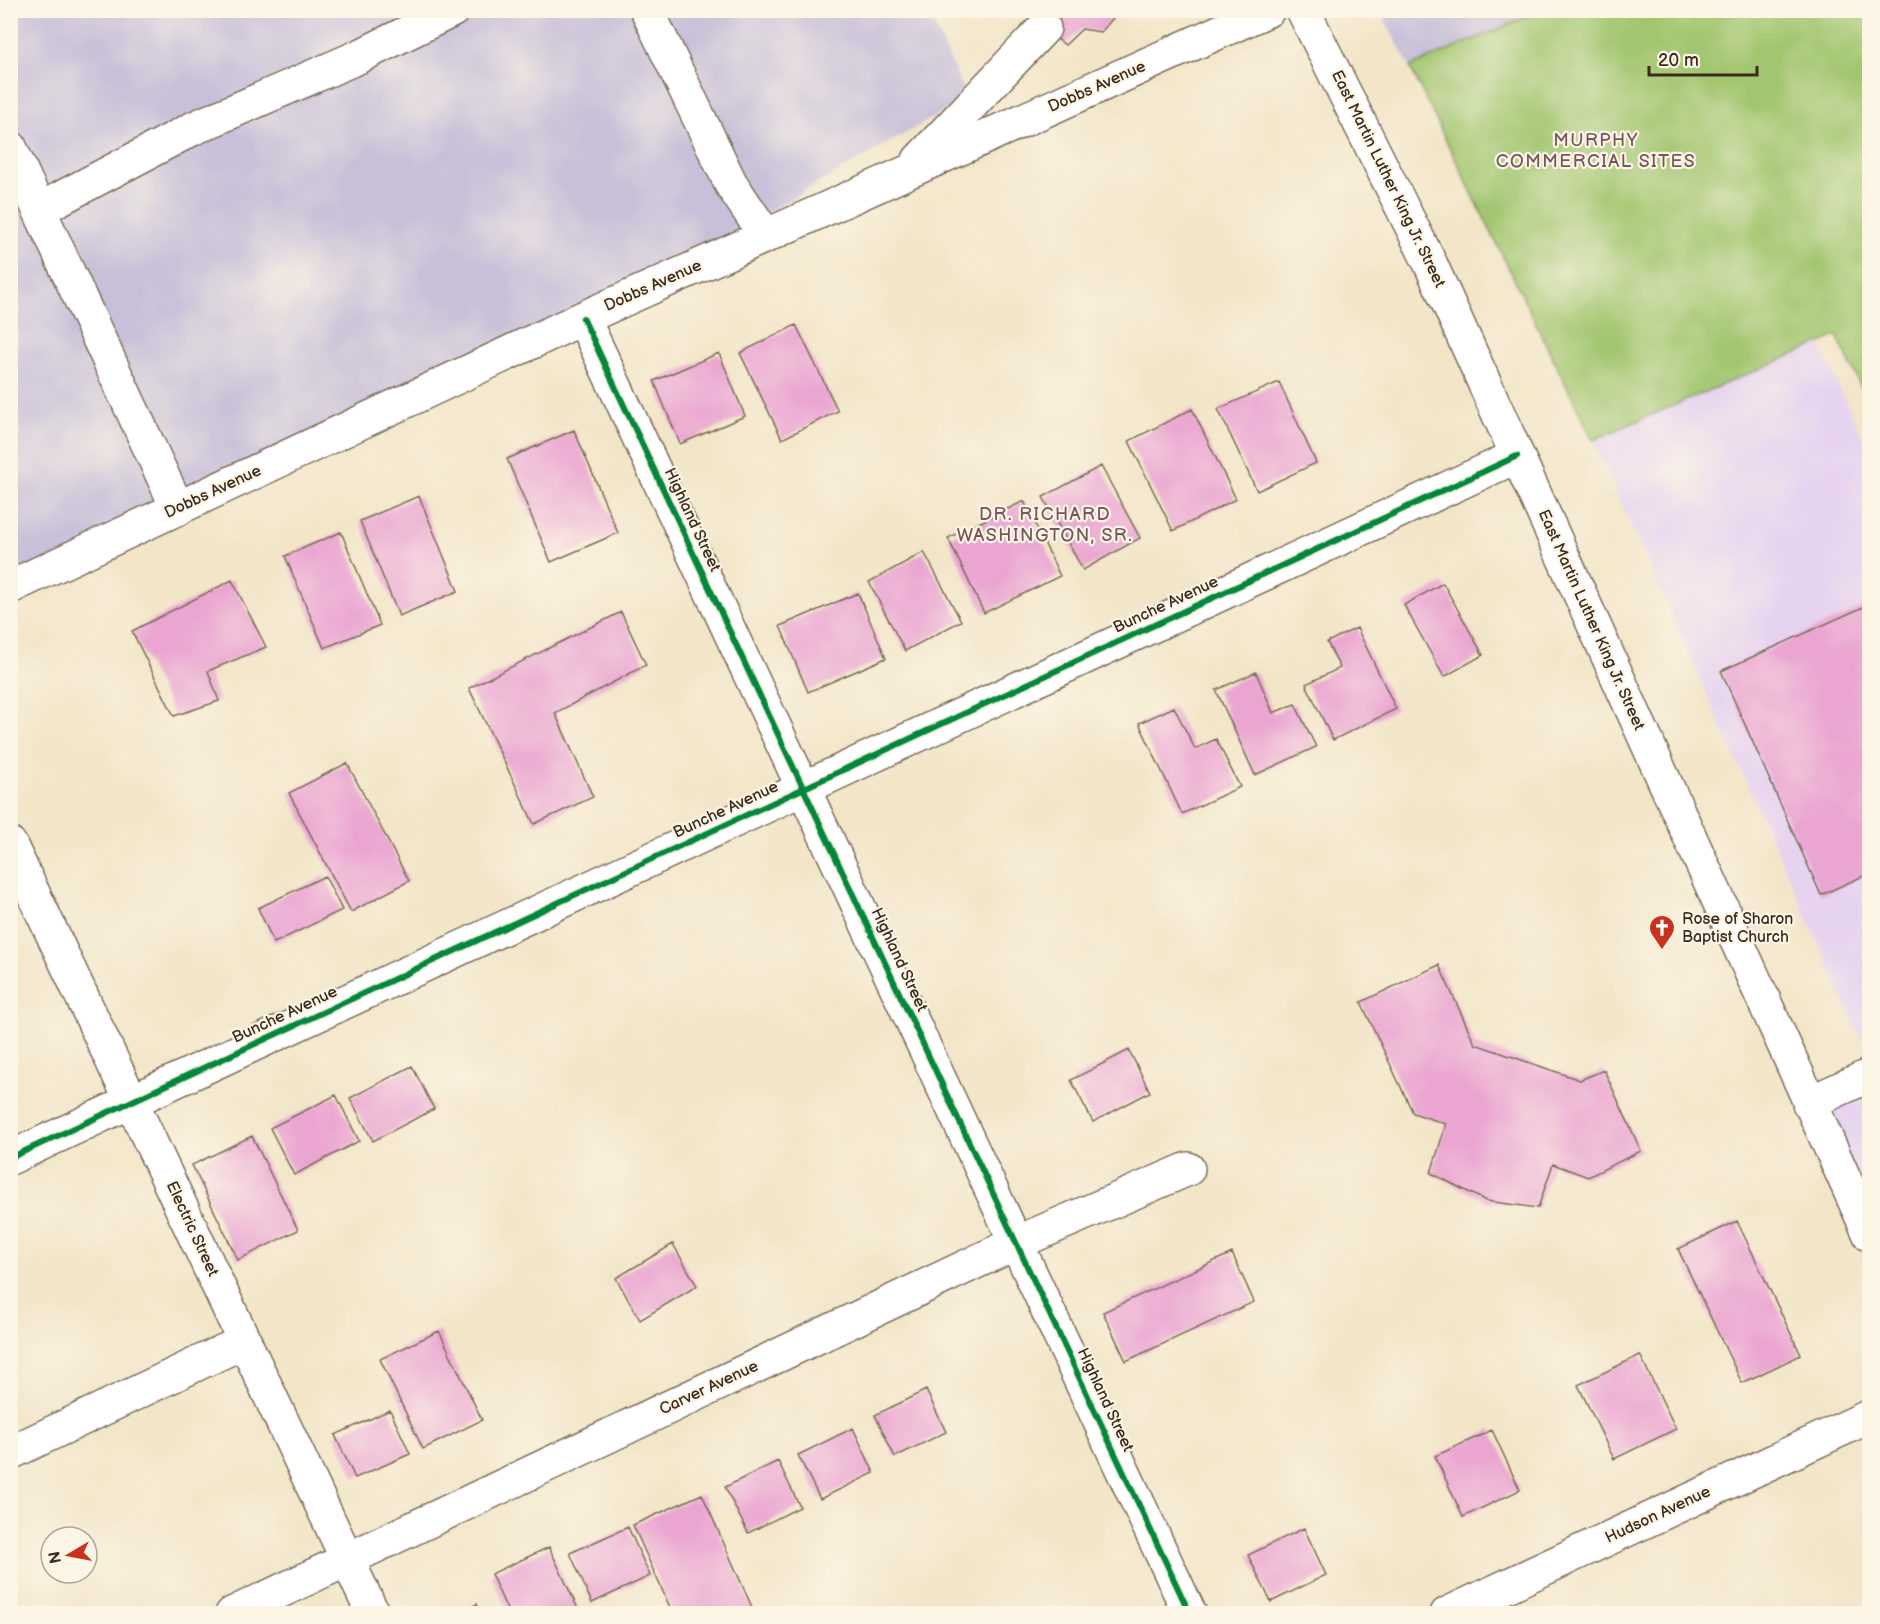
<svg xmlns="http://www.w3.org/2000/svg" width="1880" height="1624" font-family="'Balsamiq Sans',sans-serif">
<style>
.built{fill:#e6d3f0}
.industrial{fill:#c8c0d8}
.green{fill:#a2c670;stroke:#6e7847;stroke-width:1.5}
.building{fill:#eaa6d1}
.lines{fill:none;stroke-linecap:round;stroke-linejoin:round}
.minor-casing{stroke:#7b6b5a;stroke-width:36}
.major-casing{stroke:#7b6b5a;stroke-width:36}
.minor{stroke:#fff;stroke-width:33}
.major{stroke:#fff;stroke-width:33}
.cycleway-casing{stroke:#fcf5e5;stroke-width:10}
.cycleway{stroke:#00873e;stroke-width:6}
.labels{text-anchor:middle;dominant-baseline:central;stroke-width:4.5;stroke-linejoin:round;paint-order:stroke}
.street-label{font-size:16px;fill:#3b2a1e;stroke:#fcf5e5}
.poi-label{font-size:16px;fill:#3b2a1e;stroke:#fcf5e5;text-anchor:start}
.neighbourhood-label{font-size:18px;letter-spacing:1.5px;fill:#78555d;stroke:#fcf5e5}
</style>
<rect width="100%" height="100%" fill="#fcf5e5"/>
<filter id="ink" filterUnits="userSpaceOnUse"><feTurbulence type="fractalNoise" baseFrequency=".0167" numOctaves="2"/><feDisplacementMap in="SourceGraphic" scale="12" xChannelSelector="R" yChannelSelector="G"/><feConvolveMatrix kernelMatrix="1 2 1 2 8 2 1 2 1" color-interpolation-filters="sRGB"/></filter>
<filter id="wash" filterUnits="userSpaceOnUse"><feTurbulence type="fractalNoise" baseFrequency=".008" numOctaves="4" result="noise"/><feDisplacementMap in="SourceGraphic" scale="24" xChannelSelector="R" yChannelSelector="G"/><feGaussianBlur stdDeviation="1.35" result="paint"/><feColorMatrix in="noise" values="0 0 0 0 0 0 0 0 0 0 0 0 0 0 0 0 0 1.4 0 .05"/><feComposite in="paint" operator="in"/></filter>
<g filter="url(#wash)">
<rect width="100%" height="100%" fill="#f2e5c8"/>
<path class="built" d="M1819,344L1869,452V1042L1862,1040L1593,440Z
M1869,1075V1236L1809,1102Z"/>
<path class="industrial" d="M10,11H928L967,98L583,318L11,587Z
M1380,11H1540L1410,67Z"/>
<path class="green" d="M1540,11H1869V404L1837,336L1593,440L1410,67Z"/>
<g id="blocks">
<path class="building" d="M1030,10H1120L1101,32L1082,29L1065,45L1029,16Z
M796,325L838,411L782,439L740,353Z
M719,353L745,416L680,444L654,381Z
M1279,382L1316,463L1257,491L1218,409Z
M1192,409L1236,499L1173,531L1129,441Z
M574,430L618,533L551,562L507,459Z
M1101,466L1140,538L1083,570L1043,497Z
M419,496L458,591L399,616L360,521Z
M1024,501L1060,576L984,613L948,538Z
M341,532L380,625L324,648L285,556Z
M924,552L961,621L905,651L869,582Z
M232,580L266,647L208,671L219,701L174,716L132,631Z
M1443,583L1483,655L1444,677L1404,605Z
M858,593L886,658L808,692L780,626Z
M1870,604V873L1821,895L1721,671Z
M621,612L646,665L555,713L593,797L534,824L469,688Z
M1357,628L1396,709L1333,740L1306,684L1340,668L1327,642Z
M1256,672L1273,713L1295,704L1316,747L1255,775L1216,690Z
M1174,707L1195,749L1216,739L1240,787L1182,814L1139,723Z
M347,763L409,881L351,912L289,793Z
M325,876L342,910L274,943L258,908Z
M1439,965L1475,1044L1580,1080L1604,1070L1641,1151L1588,1177L1553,1164L1538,1208L1486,1201L1431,1173L1446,1124L1413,1113L1361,1002Z
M1129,1050L1150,1092L1093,1122L1071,1080Z
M412,1066L434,1109L373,1141L350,1098Z
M336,1095L359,1141L294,1175L270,1128Z
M252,1136L298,1230L238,1260L192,1165Z
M1737,1221L1801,1355L1742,1383L1678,1249Z
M673,1244L697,1286L640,1320L616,1278Z
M1232,1253L1254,1302L1126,1361L1103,1312Z
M439,1331L482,1420L423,1449L380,1359Z
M1640,1355L1676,1429L1614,1459L1578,1385Z
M926,1390L946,1432L895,1457L875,1415Z
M390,1410L410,1454L355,1478L335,1435Z
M853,1428L874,1473L820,1499L798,1455Z
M1492,1430L1520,1490L1463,1517L1435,1456Z
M778,1461L800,1507L748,1533L725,1487Z
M702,1494L755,1614H673L633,1525Z
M628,1527L650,1576L592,1603L570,1553Z
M1304,1528L1326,1575L1271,1602L1248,1555Z
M549,1547L578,1609L568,1614H509L491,1574Z
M477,1604L481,1614H457Z"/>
</g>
</g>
<g filter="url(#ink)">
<use href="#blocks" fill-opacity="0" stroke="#7b6b5a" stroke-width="1.5"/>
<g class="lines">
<defs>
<path id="minor" d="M647,10L731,184L766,236
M10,147L178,509
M919,160L1044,28
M40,209L194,128L358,57L453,10
M583,318L1190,1614
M10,587L583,318L1268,10
M10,844L373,1614
M1809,1103L1870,1075
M10,1158L1517,456
M10,1453L245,1341
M232,1614L1016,1243L1188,1169
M1447,1614L1870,1416"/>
<path id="major" d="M1303,10L1431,265L1870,1235"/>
</defs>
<use href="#minor" class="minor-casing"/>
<use href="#major" class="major-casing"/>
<use href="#minor" class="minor"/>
<use href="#major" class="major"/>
<defs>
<path id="cycleway" d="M583,318L1190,1614
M10,1158L1517,456"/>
</defs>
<use href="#cycleway" class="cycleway-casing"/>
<use href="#cycleway" class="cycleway"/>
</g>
</g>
<defs>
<symbol id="church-pin" viewBox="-11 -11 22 30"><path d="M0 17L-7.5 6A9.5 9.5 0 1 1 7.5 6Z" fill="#c8321e" stroke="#fcf5e5"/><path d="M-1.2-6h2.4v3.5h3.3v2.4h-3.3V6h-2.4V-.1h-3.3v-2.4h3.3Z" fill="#fff"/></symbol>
</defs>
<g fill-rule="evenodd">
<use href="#church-pin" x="1647" y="913" width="30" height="40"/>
</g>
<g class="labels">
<g class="street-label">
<text transform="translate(1097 87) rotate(-24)">Dobbs Avenue</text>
<text transform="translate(1388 179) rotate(64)">East Martin Luther King Jr. Street</text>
<text transform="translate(653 286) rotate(-24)">Dobbs Avenue</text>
<text transform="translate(213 492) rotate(-25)">Dobbs Avenue</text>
<text transform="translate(692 520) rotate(65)">Highland Street</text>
<text transform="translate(1166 605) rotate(-25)">Bunche Avenue</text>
<text transform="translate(1591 620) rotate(66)">East Martin Luther King Jr. Street</text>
<text transform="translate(726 810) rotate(-25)">Bunche Avenue</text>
<text transform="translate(899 960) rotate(65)">Highland Street</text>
<text transform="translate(285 1015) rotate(-25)">Bunche Avenue</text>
<text transform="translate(192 1229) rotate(65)">Electric Street</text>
<text transform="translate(709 1388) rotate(-25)">Carver Avenue</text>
<text transform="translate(1105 1400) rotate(65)">Highland Street</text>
<text transform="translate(1658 1515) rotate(-25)">Hudson Avenue</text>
</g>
<g class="poi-label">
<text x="1682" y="919">Rose of Sharon<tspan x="1682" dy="18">Baptist Church</tspan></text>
</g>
<g class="neighbourhood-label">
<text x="1596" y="140">MURPHY<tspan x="1596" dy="21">COMMERCIAL SITES</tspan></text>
<text x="1045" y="514">DR. RICHARD<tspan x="1045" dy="21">WASHINGTON, SR.</tspan></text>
</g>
</g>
<rect width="1880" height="1624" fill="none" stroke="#fcf5e5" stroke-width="36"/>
<g transform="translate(69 1555) rotate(260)"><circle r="28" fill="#fcf5e5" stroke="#afa495" stroke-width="1.5"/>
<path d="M0-4.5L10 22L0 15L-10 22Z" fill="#c8321e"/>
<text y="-9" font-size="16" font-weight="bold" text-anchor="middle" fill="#3b2a1e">N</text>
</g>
<path d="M1649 66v9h108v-9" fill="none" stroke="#3b2a1e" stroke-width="3"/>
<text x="1658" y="66" font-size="18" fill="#3b2a1e" stroke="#fcf5e5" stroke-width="4.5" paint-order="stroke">20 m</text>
</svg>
